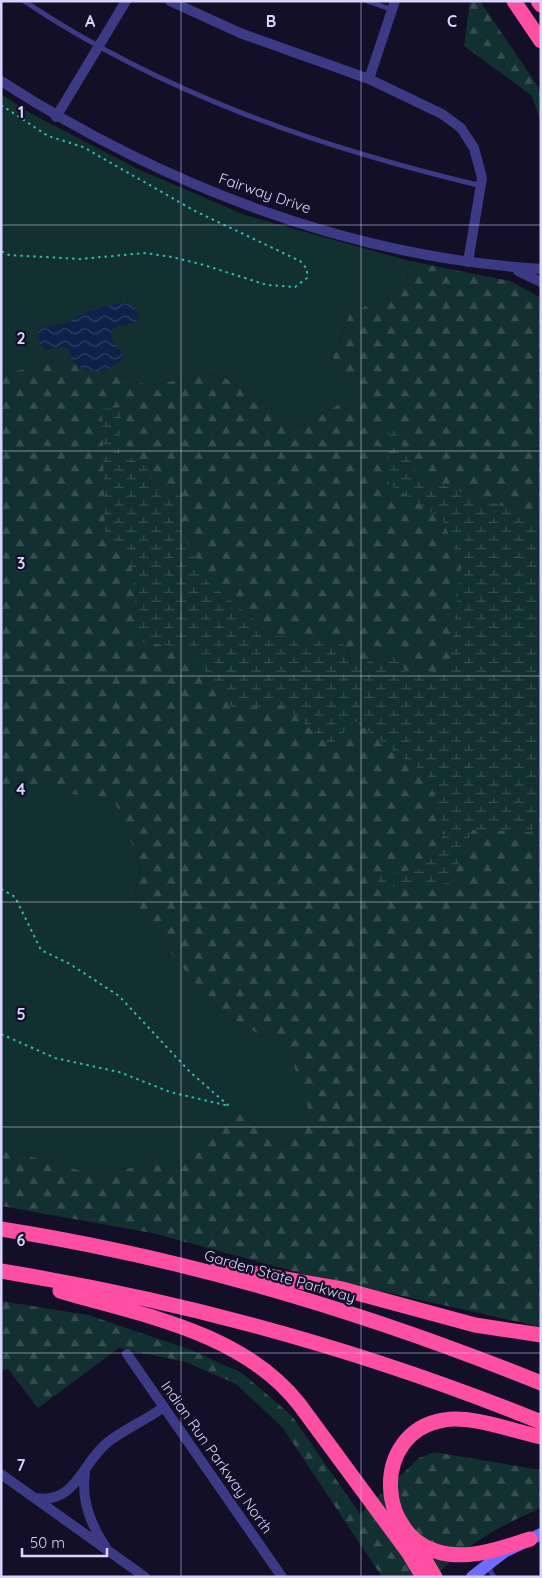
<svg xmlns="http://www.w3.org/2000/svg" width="542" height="1578" font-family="Quicksand,sans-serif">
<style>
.green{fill:#12302f}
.forest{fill:url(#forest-firs)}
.wetland{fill:url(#wetland-marsh)}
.water{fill:url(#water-waves)}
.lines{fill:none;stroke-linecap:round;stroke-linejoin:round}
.path{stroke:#2fb8b0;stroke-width:2;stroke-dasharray:2.5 4;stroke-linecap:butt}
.lane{stroke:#3d3a85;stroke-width:5}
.street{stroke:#3d3a85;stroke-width:10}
.secondary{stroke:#6f6bff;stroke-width:12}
.highway{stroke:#ff4fa3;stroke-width:15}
.grid{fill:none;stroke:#d9d4ff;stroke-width:1;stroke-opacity:0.55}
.labels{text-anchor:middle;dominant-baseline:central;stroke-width:4.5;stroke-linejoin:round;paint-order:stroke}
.street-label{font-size:15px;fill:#d9d4ff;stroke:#130f26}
.grid-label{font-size:16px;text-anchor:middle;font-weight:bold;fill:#d9d4ff;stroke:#130f26;stroke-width:4.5;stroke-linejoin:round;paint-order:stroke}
</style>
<defs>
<pattern id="forest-firs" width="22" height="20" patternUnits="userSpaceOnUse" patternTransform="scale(1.25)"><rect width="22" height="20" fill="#12302f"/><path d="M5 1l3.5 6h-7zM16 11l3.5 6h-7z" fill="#344d4e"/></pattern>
<pattern id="wetland-marsh" width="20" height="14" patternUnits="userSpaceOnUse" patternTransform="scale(1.25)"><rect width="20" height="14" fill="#12302f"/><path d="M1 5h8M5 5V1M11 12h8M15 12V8" fill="none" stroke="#344d4e"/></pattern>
<pattern id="water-waves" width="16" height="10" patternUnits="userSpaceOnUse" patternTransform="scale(1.25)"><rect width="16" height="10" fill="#0c2248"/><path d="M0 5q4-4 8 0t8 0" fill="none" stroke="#2f4163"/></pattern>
</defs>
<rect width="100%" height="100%" fill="#130f26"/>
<path class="green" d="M1,94L32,114L138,169L245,215L410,261L406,284L349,315L333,358L357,394L300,427L219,374L149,385L63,361L1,374Z
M28,785L115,801L140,865L133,906L218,1011L289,1051L314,1123L283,1147L238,1111L190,1161L89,1173L1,1148V807Z"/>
<path class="forest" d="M470,1H480L541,91V123L532,96L464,46Z
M410,261L510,281L541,298V1327L304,1274L152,1233L1,1206V1148L89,1173L190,1161L238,1111L283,1147L313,1123L289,1051L218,1011L133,906L140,865L115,802L28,785L1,807V374L63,361L149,385L219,374L300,427L357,394L333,358L349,315L406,284Z
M1,1301L88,1315L191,1350L242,1373L292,1416L360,1514L419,1458L434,1452L541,1470V1508C501,1525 465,1545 435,1577H382L283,1428L236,1384L186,1362L119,1348L38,1408L8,1369L1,1370Z"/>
<path class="wetland" d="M121,407L119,452L154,471L150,490L183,492L175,519L206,580L274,636L336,638L363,664L398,649L406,675L449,669L461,567L443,520L389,484L388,419L419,477L535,517L541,522V814L531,832L472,830L451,883L381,888L376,876L420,869L445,833L429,777L355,721L330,746L283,705L233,709L188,648L139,642L131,560L105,536L102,409Z"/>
<path class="water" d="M120,303L130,304L137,310L139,318L134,323L115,327L111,332L112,340L124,355C119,372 89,376 76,364C71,360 71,351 65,348C59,346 51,350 45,350C39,343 35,337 40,328L63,324L89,311Z"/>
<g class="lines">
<path class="path" d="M1,105L48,136L83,147L195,211L300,261L307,269V278L295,287L267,285L204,265L172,257L145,253L80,259L9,255L1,251
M1,889L15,897L41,950L70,964L119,996L190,1072L229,1106L170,1092L119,1072L55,1058L1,1034"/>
<path class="lane" d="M24,1C163,94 321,148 482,186
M367,1L393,10
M487,1565L494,1577"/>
<path class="street" d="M170,1L240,33L369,79L442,114L461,128L474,148L482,178L468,262
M369,79L395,1
M1,81C162,185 348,257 541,269
M56,117L126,1
M518,271L541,282
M127,1354L282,1577
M85,1473C81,1499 91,1525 105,1546
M1,1474L145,1577
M35,1498C76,1505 82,1462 108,1442C125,1429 146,1420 164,1407"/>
<path class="secondary" d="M472,1577L504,1552L541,1534"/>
<path class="highway" d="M514,1L541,41
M538,1L541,5
M1,1229C186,1258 368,1313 541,1383
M218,1267L342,1289L475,1325L541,1335
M1,1271C185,1301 369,1352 541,1422
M60,1291C144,1316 242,1332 299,1404L408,1552L423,1577
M530,1539C505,1547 475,1558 448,1554C375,1544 369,1432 444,1420C471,1415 513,1431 541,1437
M418,1548L435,1577"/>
</g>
<path class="grid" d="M181,1V1577M361,1V1577M1,225H541M1,451H541M1,676H541M1,902H541M1,1127H541M1,1353H541"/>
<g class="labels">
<g class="street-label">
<text transform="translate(265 193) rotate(19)">Fairway Drive</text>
<text transform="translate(280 1276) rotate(16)">Garden State Parkway</text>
<text transform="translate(217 1457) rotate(55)">Indian Run Parkway North</text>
</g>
</g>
<g class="grid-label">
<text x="90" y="27">A</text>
<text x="271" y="27">B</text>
<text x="452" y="27">C</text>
<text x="21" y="118">1</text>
<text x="21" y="344">2</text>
<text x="21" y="569">3</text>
<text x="21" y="795">4</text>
<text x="21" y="1020">5</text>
<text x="21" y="1246">6</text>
<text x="21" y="1471">7</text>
</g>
<rect width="542" height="1578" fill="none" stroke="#d9d4ff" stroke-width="5"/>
<path d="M22 1548v8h85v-8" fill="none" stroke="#d9d4ff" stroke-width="2.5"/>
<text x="30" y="1548" font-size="15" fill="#d9d4ff" stroke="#130f26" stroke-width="4" paint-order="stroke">50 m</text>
</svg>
